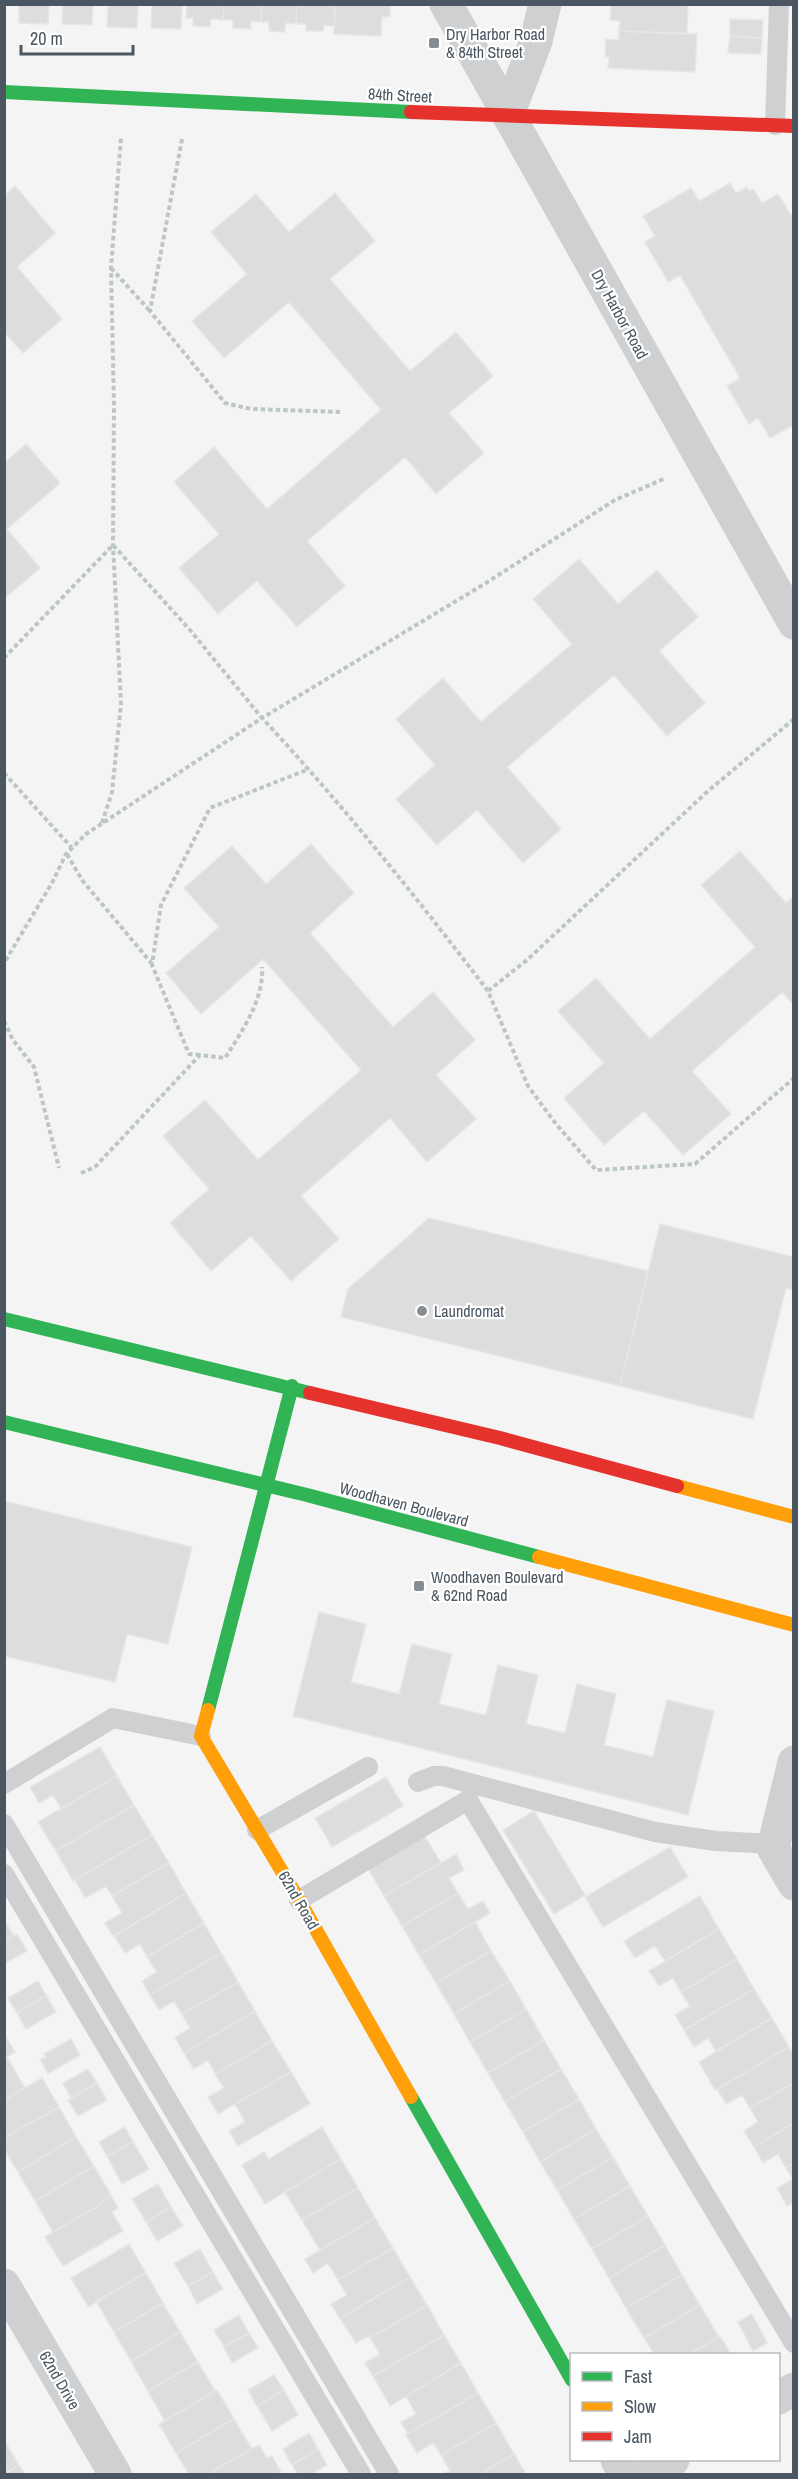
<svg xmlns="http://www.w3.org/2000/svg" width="798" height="2479" font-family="'Archivo Narrow',sans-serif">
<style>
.building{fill:#ddddde;stroke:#e5e6e7;stroke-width:1.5}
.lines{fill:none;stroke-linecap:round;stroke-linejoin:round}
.path{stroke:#bcc7c4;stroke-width:4;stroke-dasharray:4.5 3;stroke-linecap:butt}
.lane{stroke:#ced0d2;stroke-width:20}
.street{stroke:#ced0d2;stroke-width:33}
.fast{stroke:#30b455;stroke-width:14}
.slow{stroke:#ff9f0a;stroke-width:14}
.jam{stroke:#e5322d;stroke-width:14}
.poi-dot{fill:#868d94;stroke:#fff;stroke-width:2}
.labels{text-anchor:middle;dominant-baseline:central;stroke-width:4.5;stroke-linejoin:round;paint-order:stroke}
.poi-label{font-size:16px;fill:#4a5661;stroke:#fff;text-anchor:start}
.street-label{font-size:16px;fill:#4a5661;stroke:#fff}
</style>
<rect width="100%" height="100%" fill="#f4f4f4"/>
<path class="building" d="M19,4H49L48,24L19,23Z
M63,4H93L92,25L62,24Z
M108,4H138L137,28L107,27Z
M152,4H182L181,29L151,28Z
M187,4H224L223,20L211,19L210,27L193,26V18H186Z
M224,4H262L261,22L251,21V29L233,28V20H223Z
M262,4H297L296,24L285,23V32L269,31V22H261Z
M297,4H335L334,26L324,25L323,31H306V24H296Z
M335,4H390V17H382L381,36L334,34Z
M611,4H688L687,34L619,31L620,21L610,20Z
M730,19L763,20L762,38L730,36Z
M619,31L697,34L695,72L608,68L609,57H605L606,39L619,40Z
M730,36L762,38L761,54L728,53Z
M730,183L736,193L747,187L749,191L753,189L762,203L778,194L794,220V425L770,438L758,418L749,424L727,386L740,378L680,275L668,282L645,242L655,236L643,216L691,188L699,201Z
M15,186L55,233L17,267L62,319L23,353L4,332V196Z
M335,193L375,241L330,279L410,371L456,332L493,376L449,413L484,453L436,494L405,457L307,541L345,586L297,627L257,581L218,614L179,568L219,534L174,482L214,447L267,509L381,410L289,302L224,358L192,321L247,274L211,232L256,194L289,232Z
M26,444L60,483L7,529L40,568L4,599V463Z
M579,559L618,604L657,570L698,617L659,651L705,703L667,736L614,675L507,767L561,829L523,863L477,810L437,845L396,799L435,765L396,719L443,678L481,722L572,644L533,599Z
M311,844L354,893L310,933L393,1027L433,992L475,1040L436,1075L476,1119L427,1162L390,1118L301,1196L339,1239L291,1281L251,1236L211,1271L170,1223L209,1189L163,1136L205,1100L258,1160L361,1070L263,959L201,1014L166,973L219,927L184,888L232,846L266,884Z
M740,851L786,903L794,896V1005L782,992L692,1071L731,1114L683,1155L644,1111L604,1145L564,1098L604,1063L558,1011L596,978L650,1039L755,947L701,885Z
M429,1218L648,1271L620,1386L341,1317L348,1289Z
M660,1224L794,1257V1290L786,1288L753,1419L620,1386Z
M4,1501L192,1547L168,1644L127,1634L115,1682L4,1656Z
M319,1612L366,1624L351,1682L399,1694L412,1644L452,1654L439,1704L486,1715L498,1665L538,1675L526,1724L565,1733L577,1684L616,1694L604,1745L653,1757L667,1700L714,1711L688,1815L293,1716Z
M100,1747L117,1776L61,1809L53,1795L39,1803L30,1787Z
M117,1776L134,1805L56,1851L38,1822Z
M386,1777L403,1806L332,1847L315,1818Z
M134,1805L152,1835L73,1881L56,1851Z
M534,1811L585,1895L554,1914L503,1830Z
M421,1830L441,1863L384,1896L365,1863Z
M152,1835L169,1863L112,1896L106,1886L85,1898L75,1880Z
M670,1847L688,1877L603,1927L585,1897Z
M456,1854L464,1870L449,1878L458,1893L402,1926L384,1896Z
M169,1863L186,1893L113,1936L105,1923L122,1913L112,1896Z
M186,1893L204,1923L147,1957L140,1944L125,1953L114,1936Z
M458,1893L468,1909L483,1901L490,1913L419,1955L402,1926Z
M700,1896L719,1929L665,1961L655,1946L635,1958L624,1941Z
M4,1920L14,1936L4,1941Z
M475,1922L491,1951L436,1983L419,1955Z
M204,1923L221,1953L150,1995L142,1981L157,1972L147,1957Z
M719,1929L737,1959L681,1992L673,1978L659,1986L649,1971Z
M17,1934L27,1951L4,1964V1941Z
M491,1951L510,1981L454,2014L436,1983Z
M221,1953L238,1982L182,2014L174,2001L159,2010L150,1995Z
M737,1959L754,1989L684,2030L675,2015L690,2006L681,1992Z
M38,1981L46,1995L17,2013L8,1998Z
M510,1981L526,2009L470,2042L454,2014Z
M238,1982L255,2011L184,2053L175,2037L190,2028L182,2014Z
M754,1989L772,2018L716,2051L708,2038L694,2047L684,2030Z
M46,1995L56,2012L26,2029L17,2013Z
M526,2009L544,2040L488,2073L470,2042Z
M255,2011L272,2041L215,2074L208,2060L194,2069L184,2053Z
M772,2018L789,2047L715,2090L699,2062Z
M4,2034L15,2052L4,2059Z
M71,2039L80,2055L48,2074L40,2059L46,2057L44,2054Z
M544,2040L561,2069L505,2102L488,2073Z
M272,2041L291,2072L218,2114L208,2097L224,2088L215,2074Z
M789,2047L794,2055V2083L750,2108L742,2095L726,2104L717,2089Z
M7,2057L25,2088L4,2100V2059Z
M88,2069L97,2083L71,2098L63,2083Z
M561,2069L579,2099L523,2132L505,2102Z
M291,2072L310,2104L238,2146L229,2131L245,2122L235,2104Z
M42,2078L59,2107L4,2138V2100Z
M97,2083L107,2100L78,2116L68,2100Z
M794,2083V2123L754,2147L744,2131L758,2122L750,2108Z
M579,2099L596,2129L540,2162L523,2132Z
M59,2107L76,2137L18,2172L4,2149V2138Z
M794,2123V2163L786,2168L778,2154L763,2163L754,2147Z
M125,2127L133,2142L107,2156L99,2142Z
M322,2127L341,2159L265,2204L242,2165L264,2152L269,2159Z
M596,2129L613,2157L557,2190L540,2162Z
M76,2137L94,2166L35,2201L18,2172Z
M133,2142L149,2169L122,2184L107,2156Z
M613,2157L630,2186L574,2219L557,2190Z
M341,2159L358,2188L302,2220L285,2192Z
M794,2163V2202L787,2206L777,2188L793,2179L786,2168Z
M94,2166L111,2195L102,2201L103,2203L53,2232L35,2201Z
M158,2184L171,2207L146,2222L132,2199Z
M630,2186L648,2216L592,2249L574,2219Z
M358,2188L375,2218L320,2250L302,2220Z
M111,2195L118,2208L112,2212L123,2231L63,2266L45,2237L103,2203L102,2201Z
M171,2207L183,2226L157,2241L146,2222Z
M648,2216L665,2245L609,2278L592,2249Z
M375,2218L393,2248L338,2280L328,2263L313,2273L305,2259Z
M129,2244L146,2273L88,2307L71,2278Z
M665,2245L682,2275L626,2308L609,2278Z
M393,2248L410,2277L340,2319L331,2304L347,2295L338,2280Z
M200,2249L213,2272L188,2286L174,2263Z
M213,2272L223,2289L197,2304L188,2286Z
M146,2273L163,2303L114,2332L96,2301Z
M682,2275L700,2305L644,2338L626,2308Z
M410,2277L427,2305L370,2338L369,2336L356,2343L340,2318Z
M163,2303L180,2332L131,2361L114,2332Z
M427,2305L444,2335L373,2376L365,2363L380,2354L370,2338Z
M700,2305L719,2337L690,2354H654L644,2338Z
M752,2314L767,2343L753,2351L738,2322Z
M239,2315L249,2333L224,2347L214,2330Z
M180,2332L198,2362L148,2391L131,2361Z
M249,2333L258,2348L232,2363L224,2347Z
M444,2335L461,2363L390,2406L373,2376Z
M720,2336L731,2354H690L719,2337Z
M198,2362L215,2391L165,2421L148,2391Z
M461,2363L478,2393L408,2434L401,2422L416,2414L406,2396Z
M274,2375L284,2390L257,2406L248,2390Z
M217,2390L234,2419L176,2453L159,2424Z
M284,2390L298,2415L272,2431L257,2406Z
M478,2393L496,2423L441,2455L433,2443L417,2453L406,2435Z
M234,2419L252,2449L208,2474H189L176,2453Z
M496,2423L514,2454L480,2474H443L450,2471L441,2455Z
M309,2433L318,2449L292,2465L283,2449Z
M4,2440L19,2465L4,2474Z
M259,2445L267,2458L272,2456L281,2472L276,2474H208Z
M318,2449L327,2465L311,2474H298L292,2465Z
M514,2454L526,2474H480Z
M19,2465L25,2474H4Z"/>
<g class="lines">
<path class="path" d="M182,139L150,311L225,403L251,409L342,412
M111,268L149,310
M4,658L113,545L190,630L262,718L86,834L66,854L52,883L4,963
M794,719L708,791L527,960L488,991L528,1086L556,1124L596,1170L695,1164L794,1078
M4,773L72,848
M102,823L112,792L121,704L113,545L114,407L111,268L121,137
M67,854L82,880L152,964
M488,991C416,897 343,805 262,718L486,583L615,500L666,478
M4,1021L13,1040L34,1067L59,1168
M200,1055L189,1054L152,965L161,905L210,808L309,769
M81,1173L95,1167L200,1055L225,1058C242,1031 264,1000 262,967"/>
<path class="lane" d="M775,125L779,4
M418,1782L434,1776H443L655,1832L716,1841L774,1844
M4,1784L113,1718L201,1736
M4,1824L389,2474
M257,1830L368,1767
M4,1874L361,2474
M299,1900L468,1800L794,2343"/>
<path class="street" d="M446,4L794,623
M508,115L536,41L545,4
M794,1762L773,1848L794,1884
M4,2285L115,2474
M778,2398L794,2389
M617,2460L625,2474
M648,2474L673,2460"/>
<path class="fast" d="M4,92L411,112
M4,1319L310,1393
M4,1422L307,1495L539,1557
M208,1710L292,1386
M411,2097L572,2380"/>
<path class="slow" d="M677,1486L794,1517
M539,1557L794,1625
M208,1710L201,1736L299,1900L411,2097"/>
<path class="jam" d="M411,112L794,126
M310,1393L500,1438L677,1486"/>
</g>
<g class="poi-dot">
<rect x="428" y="37" width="12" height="12" rx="3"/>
<circle cx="422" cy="1311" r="6"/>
<rect x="413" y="1580" width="12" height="12" rx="3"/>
</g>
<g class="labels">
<g class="poi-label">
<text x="446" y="34">Dry Harbor Road<tspan x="446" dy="18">&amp; 84th Street</tspan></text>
<text x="434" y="1311">Laundromat</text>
<text x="431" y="1577">Woodhaven Boulevard<tspan x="431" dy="18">&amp; 62nd Road</tspan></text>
</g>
<g class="street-label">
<text transform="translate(400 95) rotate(3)">84th Street</text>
<text transform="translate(620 314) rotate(61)">Dry Harbor Road</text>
<text transform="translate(404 1504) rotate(15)">Woodhaven Boulevard</text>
<text transform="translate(299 1900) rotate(60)">62nd Road</text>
<text transform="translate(60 2380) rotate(60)">62nd Drive</text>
</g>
</g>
<rect width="798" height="2479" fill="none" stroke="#4a5661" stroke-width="12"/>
<rect x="570" y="2353" width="210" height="108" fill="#ffffff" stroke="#b7bbc0" stroke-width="1.5"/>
<rect x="582" y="2372" width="30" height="9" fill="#30b455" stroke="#b7bbc0" stroke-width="1.5"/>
<text x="624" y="2383" font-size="18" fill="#4a5661">Fast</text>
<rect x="582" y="2402" width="30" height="9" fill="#ff9f0a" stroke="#b7bbc0" stroke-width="1.5"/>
<text x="624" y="2413" font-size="18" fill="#4a5661">Slow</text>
<rect x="582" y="2432" width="30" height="9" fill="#e5322d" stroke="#b7bbc0" stroke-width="1.5"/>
<text x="624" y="2443" font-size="18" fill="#4a5661">Jam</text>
<path d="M21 45v9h112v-9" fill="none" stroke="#4a5661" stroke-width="3"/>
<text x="30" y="45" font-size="18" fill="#4a5661" stroke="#ffffff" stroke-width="4.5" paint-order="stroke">20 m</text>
</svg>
